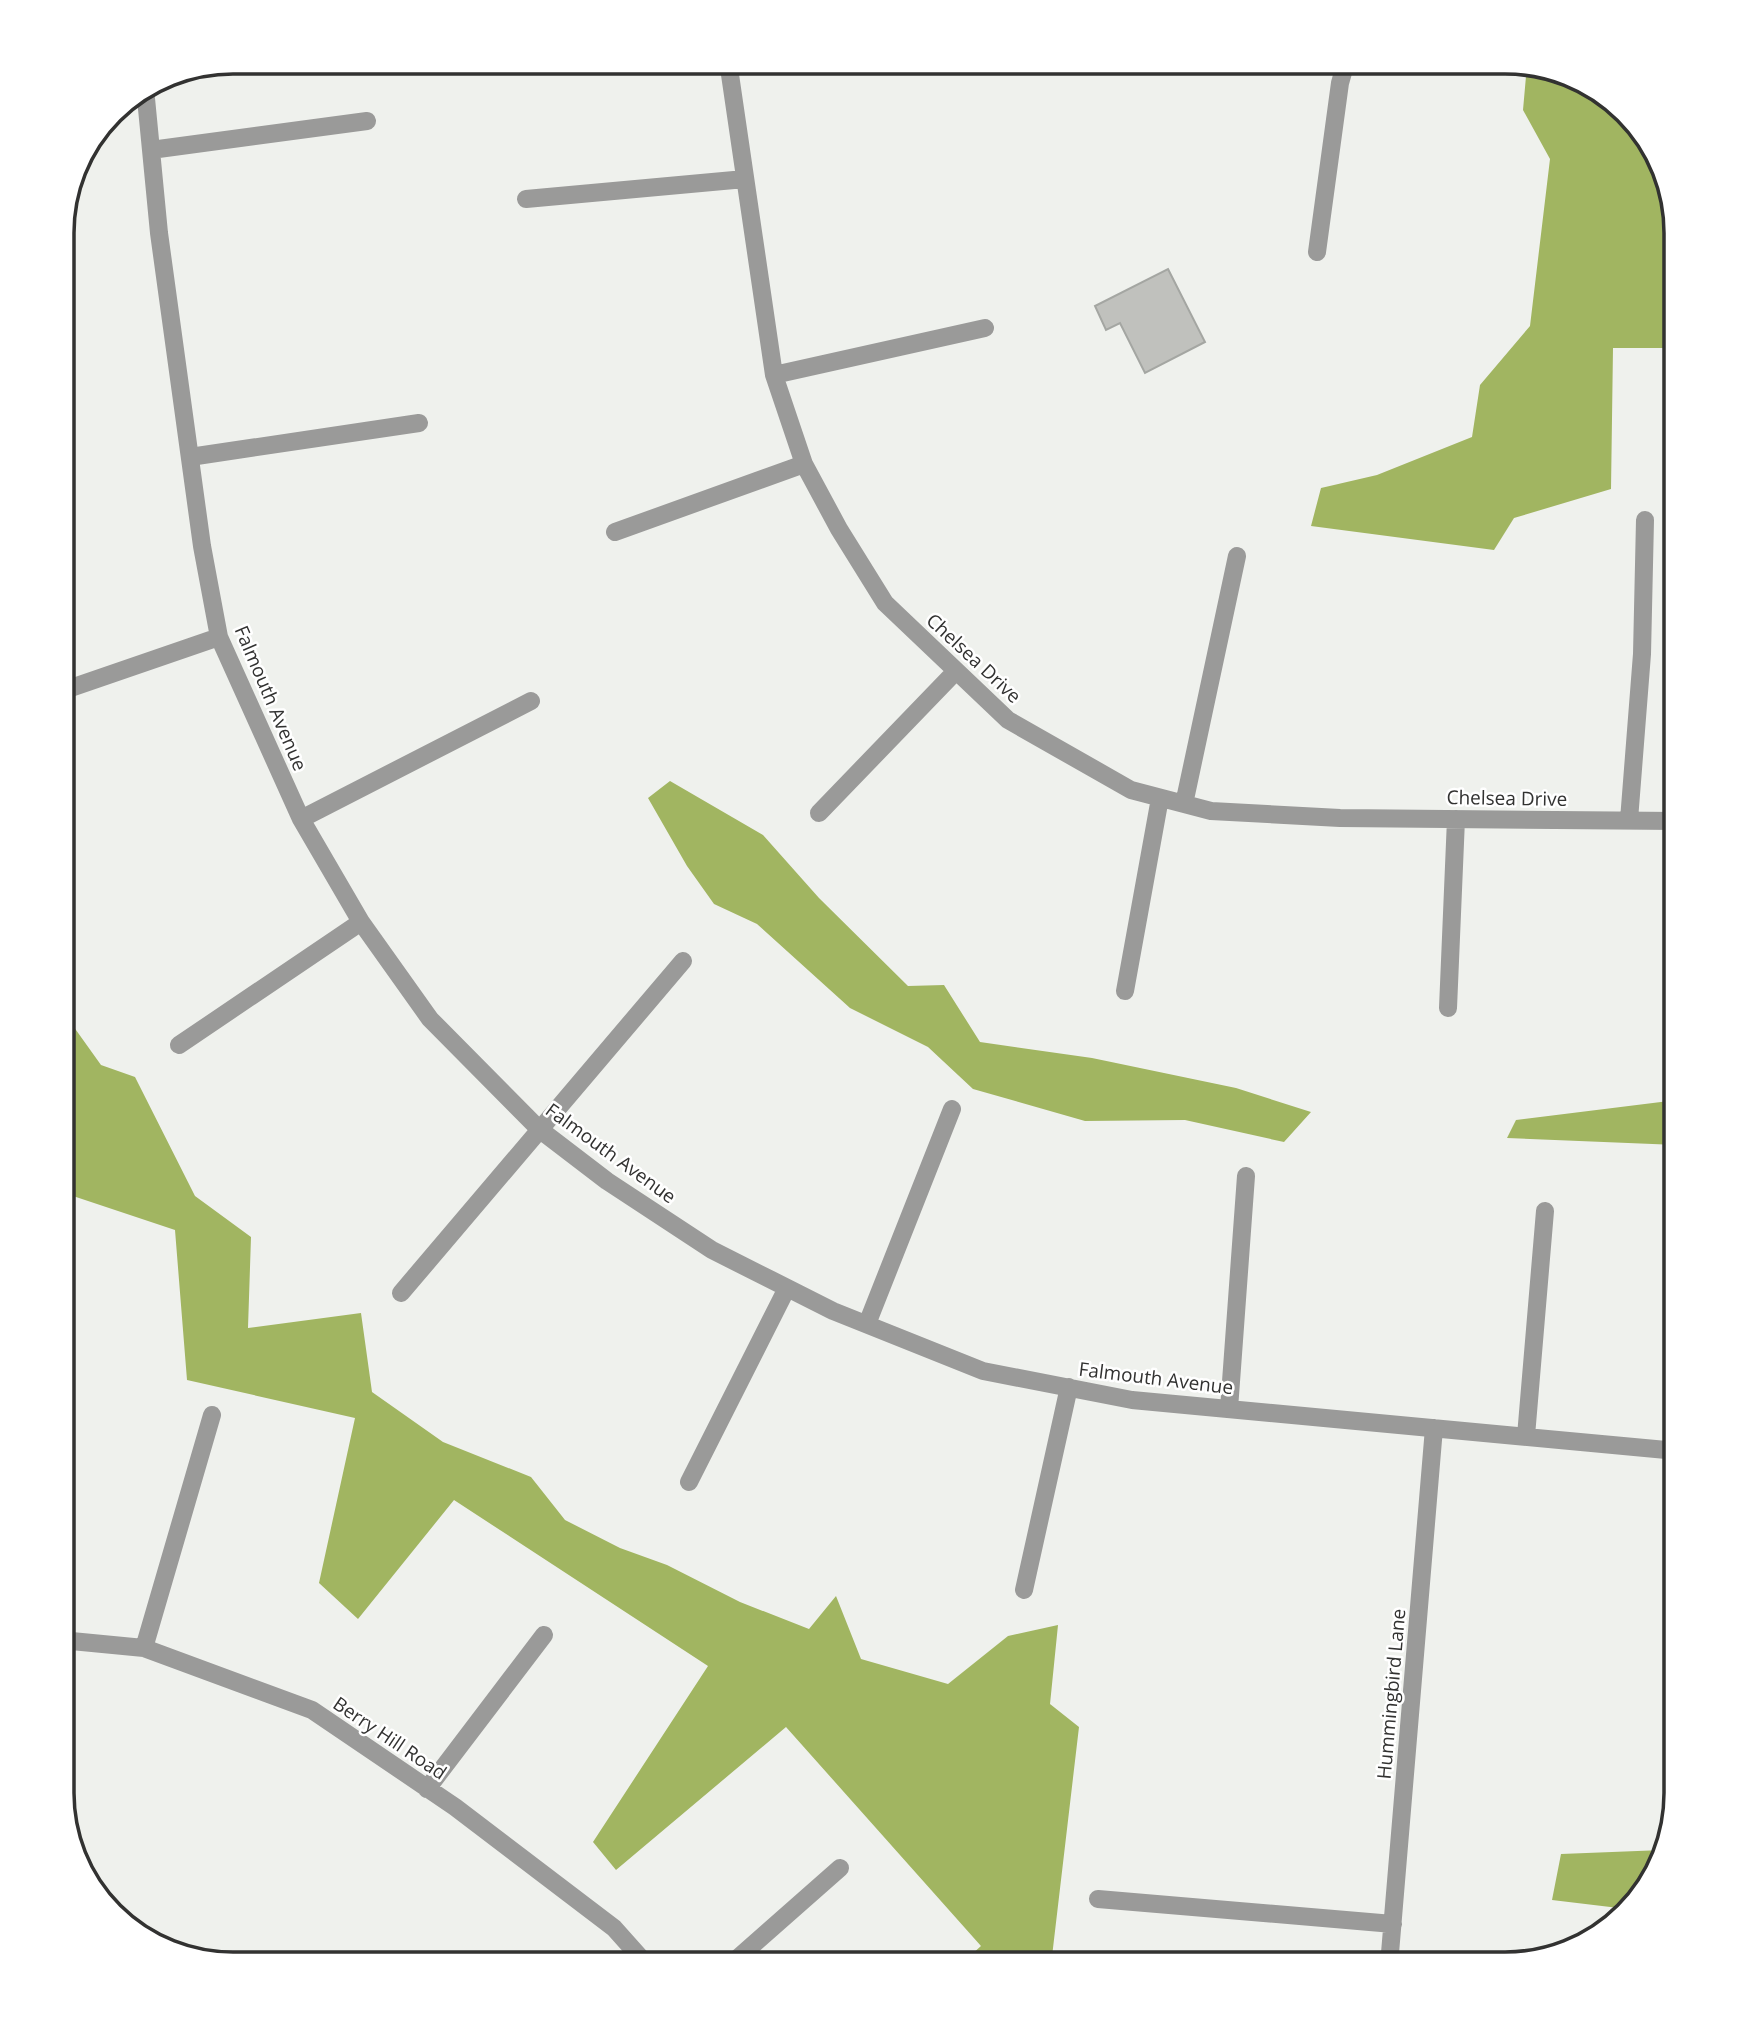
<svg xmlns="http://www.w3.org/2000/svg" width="1738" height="2026" font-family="'Open Sans',sans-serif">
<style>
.forest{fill:#a1b561}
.building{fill:#c0c1bd;stroke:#a4a6a2;stroke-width:2}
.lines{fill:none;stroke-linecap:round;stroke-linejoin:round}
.minor{stroke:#9a9a99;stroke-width:18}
.labels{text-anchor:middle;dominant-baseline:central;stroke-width:5;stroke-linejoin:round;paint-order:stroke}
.street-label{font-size:19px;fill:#323231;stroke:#fff}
.rim{fill:none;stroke:#323231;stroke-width:3.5}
</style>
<rect width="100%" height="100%" fill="#eff1ed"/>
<path class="forest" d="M1527,65L1591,84L1642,129L1668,177L1677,232V348H1613L1611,489L1514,518L1494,550L1311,526L1321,488L1377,475L1472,437L1480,385L1530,326L1550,159L1523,110Z
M670,781L763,835L819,898L908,986L944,985L980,1042L1092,1058L1236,1088L1311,1112L1284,1142L1185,1120L1085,1121L973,1089L928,1047L850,1008L757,924L714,904L687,866L648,798Z
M61,1009L101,1065L135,1077L195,1196L251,1237L248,1328L361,1313L372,1392L443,1442L531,1477L565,1520L620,1548L667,1565L740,1602L809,1629L836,1596L861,1659L948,1684L1008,1636L1058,1625L1050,1704L1079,1727L1051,1965H960L981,1946L786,1727L616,1870L593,1842L708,1666L454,1500L358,1619L319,1583L355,1418L187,1380L175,1230L61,1192Z
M1677,1100V1145L1507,1138L1516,1120Z
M1663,1850L1659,1870L1627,1909L1552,1900L1561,1854Z"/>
<path class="building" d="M1168,269L1205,342L1145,373L1120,323L1106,330L1095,306Z"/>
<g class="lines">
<path class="minor" d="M728,61L774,375L804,464L839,529L885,603L1008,720L1131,790L1211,811L1340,818L1677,821
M145,88L159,233L202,546L219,637L301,819L361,922L430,1019L539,1129L607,1181L712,1250L833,1311L983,1371L1132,1400L1677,1451
M151,150L367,121
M526,199L745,179
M1317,252L1340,83L1346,62
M774,375L985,328
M190,457L419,423
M615,532L804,464
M62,691L219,637
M1184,804L1237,556
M819,813L956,671
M301,819L531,701
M1629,820L1642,654L1645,520
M1125,991L1160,798
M1448,1008L1456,819
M179,1045L361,922
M401,1293L683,961
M867,1324L952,1109
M1229,1409L1246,1176
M1526,1436L1545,1211
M689,1482L787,1288
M1024,1590L1069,1387
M61,1640L144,1648L312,1710L455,1807L614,1928L647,1965
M144,1648L212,1415
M427,1789L544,1635
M1098,1899L1393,1924
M730,1965L840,1868
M1389,1965L1434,1428"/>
</g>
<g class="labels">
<g class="street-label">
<text transform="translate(974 658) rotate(43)">Chelsea Drive</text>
<text transform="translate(271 698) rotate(67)">Falmouth Avenue</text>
<text transform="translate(1507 798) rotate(1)">Chelsea Drive</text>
<text transform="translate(611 1153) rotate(36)">Falmouth Avenue</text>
<text transform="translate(1156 1378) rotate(7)">Falmouth Avenue</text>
<text transform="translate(1391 1694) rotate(-85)">Hummingbird Lane</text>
<text transform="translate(390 1738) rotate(34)">Berry Hill Road</text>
</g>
</g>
<path d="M0 0H1738V2026H0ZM233 74H1505A159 159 0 0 1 1664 233V1793A159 159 0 0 1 1505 1952H233A159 159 0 0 1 74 1793V233A159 159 0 0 1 233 74Z" fill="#fff" fill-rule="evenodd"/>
<path class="rim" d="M233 74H1505A159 159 0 0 1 1664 233V1793A159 159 0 0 1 1505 1952H233A159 159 0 0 1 74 1793V233A159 159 0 0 1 233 74Z"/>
</svg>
